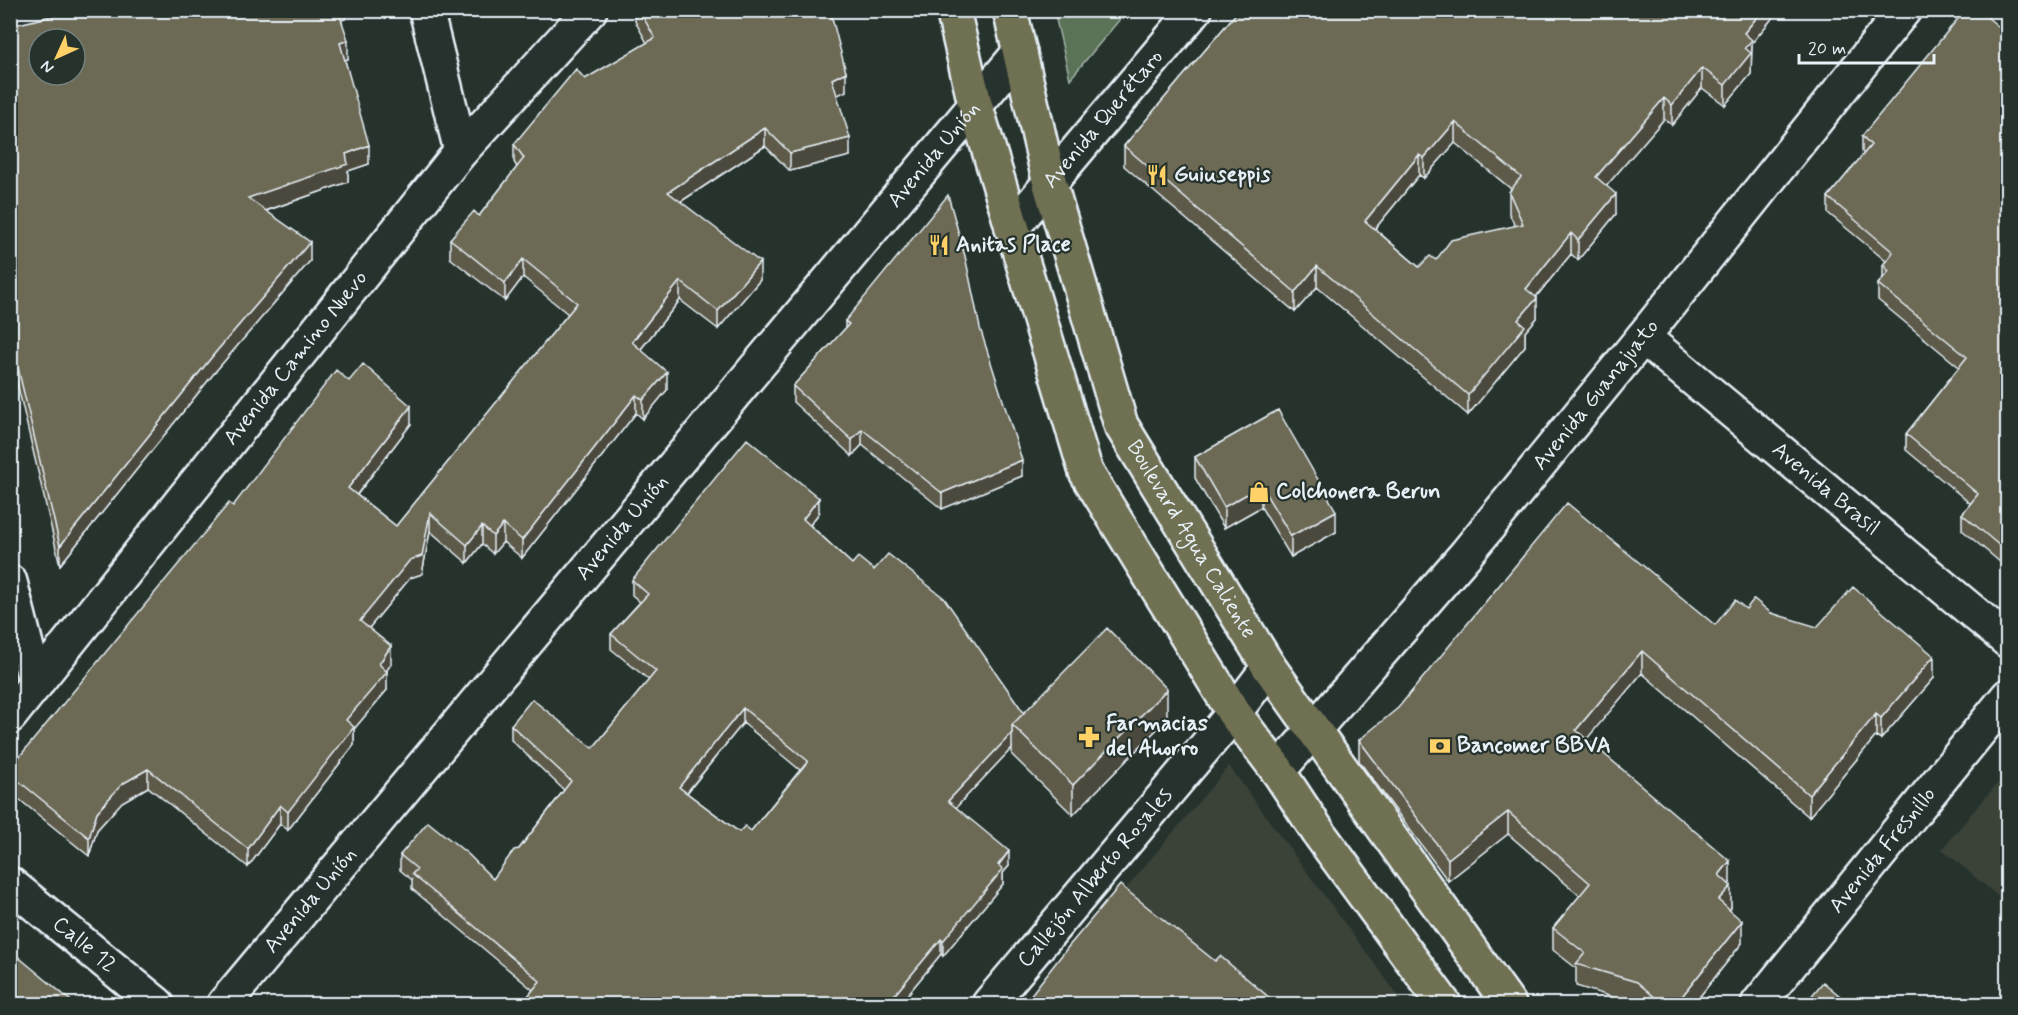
<svg xmlns="http://www.w3.org/2000/svg" width="2018" height="1015" font-family="Mynerve,sans-serif">
<style>
.built{fill:#3b4339}
.green{fill:#5a7257;stroke:#a1b2a8;stroke-width:1.5}
.lines{fill:none;stroke-linecap:round;stroke-linejoin:round}
.street-casing{stroke:#e8f1f8;stroke-width:38}
.secondary-casing{stroke:#e8f1f8;stroke-width:38}
.primary-casing{stroke:#e8f1f8;stroke-width:38}
.street{stroke:#26332d;stroke-width:33}
.secondary{stroke:#26332d;stroke-width:33}
.primary{stroke:#706f52;stroke-width:33}
.wall{fill:#5d5a49;stroke:#e8f1f8;stroke-width:1.5;fill-rule:evenodd}
.shaded-wall{fill:#4c4a3c;stroke:#e8f1f8;stroke-width:1.5}
.building{fill:#6c6955;stroke:#e8f1f8;stroke-width:1.5;fill-rule:evenodd}
.labels{text-anchor:middle;dominant-baseline:central;stroke-width:4.5;stroke-linejoin:round;paint-order:stroke}
.street-label{font-size:22px;fill:#e8f1f8;stroke:#26332d}
.poi-label{font-size:22px;font-weight:bold;fill:#e8f1f8;stroke:#26332d;text-anchor:start}
</style>
<rect width="100%" height="100%" fill="#26332d"/>
<filter id="ink" filterUnits="userSpaceOnUse"><feTurbulence type="fractalNoise" baseFrequency=".0167" numOctaves="2"/><feDisplacementMap in="SourceGraphic" scale="12" xChannelSelector="R" yChannelSelector="G"/><feConvolveMatrix kernelMatrix="1 2 1 2 8 2 1 2 1" color-interpolation-filters="sRGB"/></filter>
<g filter="url(#ink)">
<path class="built" d="M1229,766L1404,1004H1029Z
M2007,772V904L1942,849Z"/>
<path class="green" d="M1122,10L1125,13L1070,79L1054,11Z"/>
<g class="lines">
<defs>
<g id="street">
<path d="M426,10L461,151"/>
<path id="s1" d="M1012,228L1195,10"/>
<path d="M10,582L36,684"/>
<path d="M1278,771L1466,554L1643,337"/>
<path id="s2" d="M10,884L157,1004"/>
<path id="s3" d="M224,1004L1020,52"/>
<path id="s4" d="M989,1004L1234,713L1269,667"/>
<path id="s5" d="M1758,1004L2008,696"/>
</g>
<g id="secondary">
<path id="s6" d="M1904,10L1643,337L2008,641"/>
<path id="s7" d="M10,716L461,151L590,10"/>
</g>
<g id="primary">
<path d="M953,10L975,104L1086,472L1234,713L1278,771L1321,836L1444,1004"/>
<path id="s8" d="M1010,10L1050,184L1121,425L1269,667L1509,1004"/>
</g>
</defs>
<use href="#street" class="street-casing"/>
<use href="#secondary" class="secondary-casing"/>
<use href="#primary" class="primary-casing"/>
<use href="#street" class="street"/>
<use href="#secondary" class="secondary"/>
<use href="#primary" class="primary"/>
</g>
<path class="wall" d="M50,10H345V19L341,20L348,59L345,60L369,164L348,171V182L266,211L310,261L215,372L60,565L10,353V26L52,16Z
M635,10H830L846,91L837,95L850,156L790,171L765,146L680,202L760,280L718,329L680,300L641,349L667,390L643,419L636,413L522,558L503,542L493,554L482,544L467,563L430,531L422,574L410,578L369,628L391,664L386,671L387,690L354,729V745L288,830L280,824L248,867L148,787L122,802L97,830L89,856L10,792V768L233,506L349,381L411,424L357,495L396,526L568,314L523,277L505,301L450,258V239L479,216L517,167L514,162V144L585,79L647,43L635,21Z
M1239,10H1779L1752,43L1751,74L1725,105L1702,88L1672,125L1664,119L1606,186L1616,214L1578,260L1571,254L1536,297L1537,318L1525,332V346L1468,415L1317,287L1295,312L1124,166V146ZM1455,143L1511,189L1509,192V213L1515,226L1419,267L1375,229L1419,175L1424,178Z
M2007,34V568L1962,530V514L1971,504L1906,450V434L1959,367L1878,300V284L1883,278V265L1886,261L1828,213V197L1864,154L1862,152V136Z
M845,321L1022,476L942,509L862,445L852,456L793,402V386L845,329Z
M1278,410L1336,532L1291,557L1261,507L1224,528L1195,478V457Z
M819,513L810,525L852,564L1024,713L1167,719L1073,815L1012,755V748L956,807L1009,866L1003,873V884L943,956L941,954L899,1005H521L533,990L412,889V880L400,870V855L493,879L519,849L564,790L511,740V725L593,748L649,680L611,649V634L640,602L632,595V580ZM743,723L800,770L751,831L739,832L687,793Z
M1771,613L1934,678L1881,739L1876,736L1809,817L1642,673L1586,739L1730,883L1729,884L1731,908L1729,910L1742,943L1693,1005H1638L1576,986V968L1553,950V928L1580,896L1508,834L1448,881L1359,761V740L1715,625Z"/>
<path class="shaded-wall" d="M336,10H345V19L336,22Z
M1763,10H1779L1752,43L1751,74L1725,105V85L1744,33Z
M348,40V59L340,61V43Z
M1702,68V88L1672,125V105Z
M846,72V91L832,98V79Z
M1664,98V119L1596,198V177Z
M1455,122V143L1424,178V158Z
M765,128V146L668,210V192Z
M850,138V156L790,171V153Z
M369,145V164L348,171V182L248,217V198L346,154Z
M1419,155V175L1365,241V221Z
M1616,194V214L1578,260V240Z
M1571,233V254L1526,309V289Z
M310,242V261L215,372L60,565V546L215,353Z
M523,259V277L505,301V283Z
M760,262V280L718,329V311Z
M1317,266V287L1295,312V292Z
M680,281V300L632,360V342Z
M1537,298V318L1525,332V346L1468,415V395L1518,320Z
M667,372V390L643,419V400Z
M636,395V413L522,558V540Z
M411,406V424L348,506V488Z
M862,429V445L852,456V440Z
M1022,460V476L942,509V493Z
M1261,486V507L1224,528V507Z
M819,498V513L803,534V519Z
M1336,511V532L1291,557V536Z
M430,513V531L422,574L410,578L360,639V621Z
M503,524V542L493,554V536Z
M482,526V544L467,563V545Z
M391,646V664L381,679L387,672V690L354,729V745L288,830V812L346,720L379,664Z
M1642,651V673L1576,752V730Z
M1934,656V678L1881,739V718Z
M1167,689V719L1073,815V785Z
M743,708V723L679,802V787Z
M1876,714V736L1809,817V795Z
M1012,733V748L948,816V801Z
M148,769V787L122,802L97,830L89,856V838L97,812L122,784Z
M280,805V824L248,867V849Z
M1508,812V834L1448,881V859Z
M1009,851V866L1003,873V884L943,956V941Z
M1730,861V883L1719,897V875Z
M1731,886V908L1718,922V900Z
M1742,921V943L1693,1005H1675Z
M941,939V954L899,1005H886Z
M728,998V1005H723Z"/>
<path class="building" d="M56,10H338L348,40L340,43L369,145L346,154L348,164L248,198L310,242L215,353L60,546L10,334V26L57,15ZM39,39H75V75H39Z
M639,10H830L846,72L832,79L850,138L790,153L765,128L668,192L760,262L718,311L680,281L632,342L667,372L643,400L636,395L522,540L503,524L493,536L482,526L467,545L430,513L422,556L410,560L360,621L391,646L379,664L387,672L346,720L354,727L288,812L280,805L248,849L148,769L122,784L97,812L89,838L10,774V768L229,503L233,506L336,370L349,381L363,364L411,406L348,488L396,526L577,303L523,259L505,283L450,239L474,211L479,216L524,158L514,144L576,69L585,79L655,38Z
M1239,10H1763L1744,33L1752,40L1745,48L1751,53L1725,85L1702,68L1672,105L1664,98L1596,177L1616,194L1578,240L1571,233L1526,289L1537,298L1518,320L1525,326L1468,395L1317,266L1295,292L1124,146ZM1455,122L1521,177L1509,192L1523,224L1451,240L1436,260L1430,256L1419,267L1365,221L1419,155L1424,158Z
M1965,10H1979L2007,34V552L1962,514L1978,494L1906,434L1967,357L1878,284L1889,271L1883,265L1893,252L1828,197L1871,145L1862,136Z
M948,195L965,256L980,328L1022,460L942,493L862,429L852,440L793,386L849,324L845,321Z
M1278,410L1336,511L1291,536L1261,486L1224,507L1195,457Z
M747,439L819,498L803,519L852,564L858,557L874,570L888,554L944,598L1024,713L1012,725V733L948,801L1009,851L998,865L1003,869L943,941L941,939L886,1005H735L728,998L723,1005H521L540,981L412,874L417,869L400,855L428,822L468,854L493,879L514,850L519,849L571,781L511,725L532,699L593,748L656,671L611,634L648,594L632,580ZM743,708L808,761L751,831L745,826L739,832L679,787Z
M1567,503L1715,625L1735,600L1746,609L1754,599L1771,613L1817,627L1853,587L1934,656L1881,718L1876,714L1809,795L1642,651L1576,730L1730,861L1719,875L1731,886L1718,900L1742,921L1675,1005H1664L1637,982L1576,964L1585,953L1553,928L1590,883L1508,812L1448,859L1359,740L1398,708Z
M1107,628L1167,689L1073,785L1012,725Z
M1120,885L1215,961L1220,956L1278,1005H1023L1068,947Z
M10,950L76,1005H10Z
M1823,982L1851,1005H1804Z"/>
</g>
<defs>
<symbol id="restaurant-bare" viewBox="-9 -9 18 18"><path d="M-5-6h1v4h1v-4h1v4h1v-4h1v5L-1.5 .5V6h-2V.5L-5-1ZM5-6V6H3V1.5H1.5Q1.5-4 5-6Z" fill="#ffd166" stroke="#26332d" stroke-width="2.5" paint-order="stroke"/></symbol>
<symbol id="shop-bare" viewBox="-9 -9 18 18"><path d="M-5-2.5h2.3a2.7 3.5 0 0 1 5.4 0H5L5.5 6h-11ZM-1.5-2.5h3a1.5 2.3 0 0 0-3 0Z" fill="#ffd166" stroke="#26332d" stroke-width="2.5" paint-order="stroke"/></symbol>
<symbol id="pharmacy-bare" viewBox="-9 -9 18 18"><path d="M-2-6h4v4h4v4h-4v4h-4v-4h-4v-4h4Z" fill="#ffd166" stroke="#26332d" stroke-width="2.5" paint-order="stroke"/></symbol>
<symbol id="bank-bare" viewBox="-9 -9 18 18"><path d="M-6-4H6V4H-6ZM0-2.3a2.3 2.3 0 1 0 0 4.6a2.3 2.3 0 1 0 0-4.6Z" fill="#ffd166" stroke="#26332d" stroke-width="2.5" paint-order="stroke"/></symbol>
</defs>
<g fill-rule="evenodd">
<use href="#restaurant-bare" x="1142" y="160" width="30" height="30"/>
<use href="#restaurant-bare" x="924" y="230" width="30" height="30"/>
<use href="#shop-bare" x="1244" y="477" width="30" height="30"/>
<use href="#pharmacy-bare" x="1074" y="722" width="30" height="30"/>
<use href="#bank-bare" x="1425" y="731" width="30" height="30"/>
</g>
<g class="labels">
<g class="street-label">
<text stroke="none"><textPath href="#s1" startOffset="142">Avenida Querétaro</textPath></text>
<text stroke="none"><textPath href="#s3" startOffset="1107">Avenida Unión</textPath></text>
<text stroke="none"><textPath href="#s7" startOffset="458">Avenida Camino Nuevo</textPath></text>
<text transform="translate(1596 395) rotate(-51)">Avenida Guanajuato</text>
<text stroke="none"><textPath href="#s6" startOffset="656">Avenida Brasil</textPath></text>
<text stroke="none"><textPath href="#s3" startOffset="621">Avenida Unión</textPath></text>
<text stroke="none"><textPath href="#s8" startOffset="564">Boulevard Agua Caliente</textPath></text>
<text stroke="none"><textPath href="#s5" startOffset="198">Avenida Fresnillo</textPath></text>
<text stroke="none"><textPath href="#s4" startOffset="165">Callejón Alberto Rosales</textPath></text>
<text stroke="none"><textPath href="#s3" startOffset="135">Avenida Unión</textPath></text>
<text stroke="none"><textPath href="#s2" startOffset="96">Calle 12</textPath></text>
</g>
<g class="poi-label">
<text x="1174" y="175">Guiuseppis</text>
<text x="956" y="245">Anitas Place</text>
<text x="1276" y="492">Colchonera Berun</text>
<text x="1106" y="724">Farmacias<tspan x="1106" dy="25">del Ahorro</tspan></text>
<text x="1457" y="746">Bancomer BBVA</text>
</g>
</g>
<rect width="2018" height="1015" fill="none" stroke="#26332d" stroke-width="36"/>
<rect x="18" y="18" width="1982" height="979" fill="none" stroke="#e8f1f8" stroke-width="2" filter="url(#ink)"/>
<g transform="translate(57 57) rotate(225)"><circle r="28" fill="#26332d" stroke="#747f7e" stroke-width="1.5"/>
<path d="M0-4.5L10 22L0 15L-10 22Z" fill="#ffd166"/>
<text y="-9" font-size="16" font-weight="bold" text-anchor="middle" fill="#e8f1f8">N</text>
</g>
<path d="M1799 54v9h135v-9" fill="none" stroke="#e8f1f8" stroke-width="3"/>
<text x="1808" y="54" font-size="18" fill="#e8f1f8" stroke="#26332d" stroke-width="4.5" paint-order="stroke">20 m</text>
</svg>
